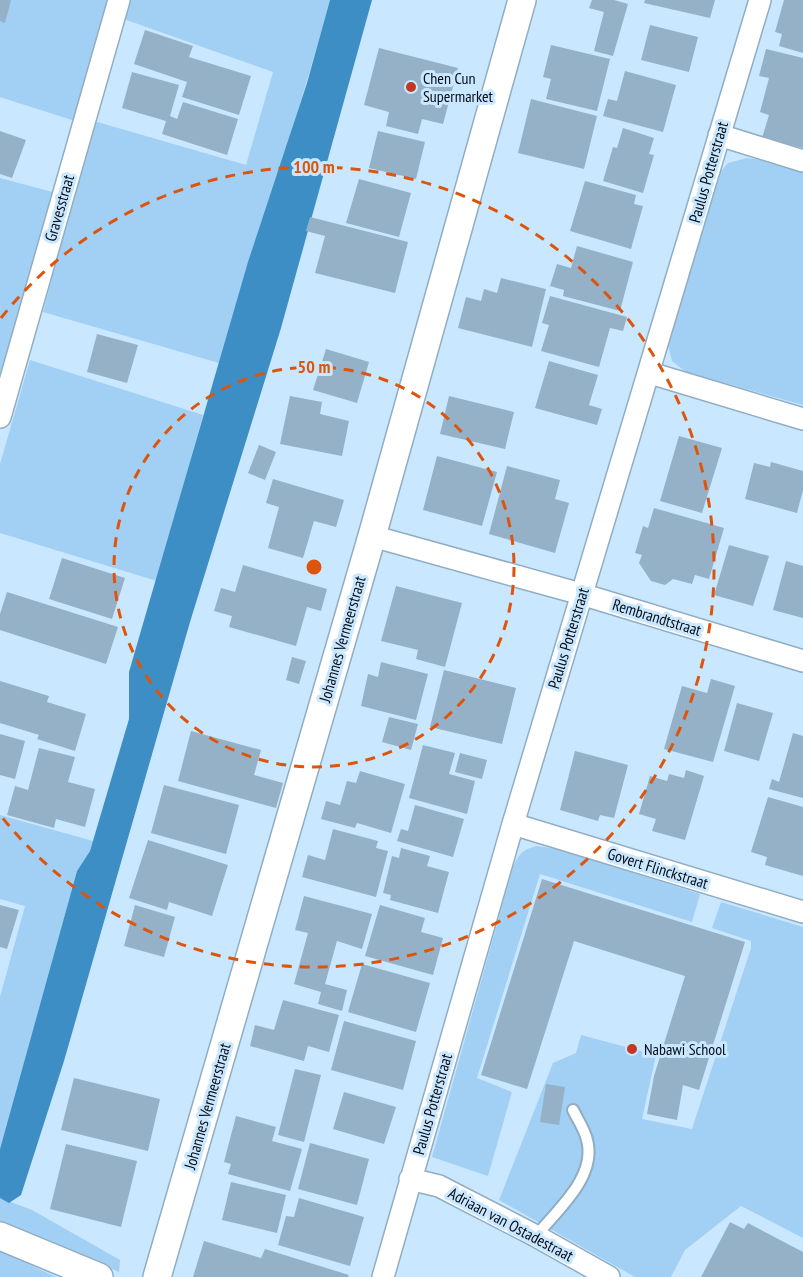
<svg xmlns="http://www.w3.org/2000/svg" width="803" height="1277" font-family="'PT Sans Narrow',sans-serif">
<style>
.green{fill:#a1d0f4}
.water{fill:#3c8ec5}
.building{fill:#94b1c8}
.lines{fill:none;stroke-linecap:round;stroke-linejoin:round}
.service-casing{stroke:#90adc3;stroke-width:14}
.minor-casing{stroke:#90adc3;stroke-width:24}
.tertiary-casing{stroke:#90adc3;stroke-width:30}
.service{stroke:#fff;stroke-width:10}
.minor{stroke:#fff;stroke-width:21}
.tertiary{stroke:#fff;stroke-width:27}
.ring{fill:none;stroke:#dd550c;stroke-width:3;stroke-dasharray:10 8}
.poi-dot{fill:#c33723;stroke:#c9e7ff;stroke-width:2}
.labels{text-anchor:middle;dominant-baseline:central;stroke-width:6;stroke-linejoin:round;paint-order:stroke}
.poi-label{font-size:16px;fill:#040c14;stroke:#c9e7ff;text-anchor:start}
.street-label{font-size:16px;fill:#040c14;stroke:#c9e7ff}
.centre{fill:#dd550c;stroke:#c9e7ff;stroke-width:3}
.ring-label{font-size:18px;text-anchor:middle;font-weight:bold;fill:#dd550c;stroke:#c9e7ff;stroke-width:6;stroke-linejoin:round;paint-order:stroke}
</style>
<rect width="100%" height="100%" fill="#c9e7ff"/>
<path class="green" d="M0,0H109L75,121L0,97Z
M127,0H330C297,122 255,241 219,363L43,312L94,121L246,165L273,72L121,18Z
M747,158L770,161L803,173V405L686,372L672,361L668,345L716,177L728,163Z
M0,178L56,193L0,389Z
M30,360L203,415L157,581L0,533V464Z
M0,815L93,841L90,851L77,871L0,1149V997L25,906L0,899Z
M537,846L558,849L700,894L692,922L540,874L477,1078L512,1092L488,1176L432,1157L513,867C519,854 523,849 537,846Z
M721,902L803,927V1238L741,1206L685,1250L671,1277H635L499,1200L553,1063L576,1053L581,1035L656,1055L642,1119L692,1129L751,948V941L712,928Z
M0,1198L32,1210L120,1260L119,1272L0,1221Z
M0,1251L56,1277H0Z"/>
<path class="water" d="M330,0H372L281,328L190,622L64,1061L21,1195L9,1203L0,1198V1149L77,871L90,851L129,719V672L248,262L307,83Z"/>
<path class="building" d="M0,0H11L5,23L0,21Z
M592,0H614L628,4L613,56L594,51L604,12L589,8Z
M645,0H715L710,18L644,3Z
M784,0H803V53L779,46L782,34L775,32Z
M650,25L698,37L689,72L641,60Z
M145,30L193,46L189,57L251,76L239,115L182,97L187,82L134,64Z
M551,45L610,59L597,111L546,99L551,79L543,77Z
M379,48L458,68L443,124L422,119L418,134L386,126L389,112L364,105Z
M766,49L803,58V148L762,138L769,115L760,112L769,78L759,76Z
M625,71L676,85L663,132L603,116L608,99L617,101Z
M132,72L179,85L170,116L177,119L183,102L238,119L227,155L162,134L166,121L122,108Z
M531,99L597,116L584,169L518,153Z
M623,128L654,138L649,154L654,155L643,193L603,181L613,147L617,148Z
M0,131L26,140L12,178L0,174Z
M378,131L425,142L416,179L369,168Z
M359,179L411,193L399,237L346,223Z
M585,181L636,195L634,204L643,206L631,249L570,231Z
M310,217L408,242L395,293L315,273L325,236L306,231Z
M577,246L633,262L620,311L563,296L564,290L550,286L557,264L571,268Z
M501,278L546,289L532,347L458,328L466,297L481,301L484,289L497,293Z
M550,296L627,317L623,331L610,328L599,367L541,351L549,325L542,323Z
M97,334L138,345L127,383L87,372Z
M326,349L369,362L357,403L313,390Z
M549,361L598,375L589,405L602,409L597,425L535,408Z
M290,396L322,402L320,414L349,421L342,456L280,444Z
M449,396L514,412L505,449L440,434Z
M679,436L722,448L702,513L660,501Z
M259,445L276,452L265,480L248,473Z
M437,456L497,472L482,526L423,510Z
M771,462L803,471V490L797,513L745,499L754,463L770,467Z
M507,466L560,480L555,499L569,503L555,553L489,534Z
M273,479L344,500L336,527L314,521L303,558L268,548L279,507L266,503Z
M654,508L724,528L709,579L695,575L692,584L673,579L665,585L651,581L639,563L642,555L635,553L643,526L648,528Z
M729,545L769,556L753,606L714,595Z
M62,558L125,578L112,619L49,599Z
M786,561L803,566V618L773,610Z
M243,565L327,589L321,611L307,607L296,646L229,627L232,616L214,611L221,588L235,592Z
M396,586L462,603L445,667L416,659L418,650L381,641Z
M7,592L118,627L106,664L0,630V614Z
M292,657L306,661L299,684L286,680Z
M381,662L428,674L416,720L361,706L368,674L378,677Z
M444,670L516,688L502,744L430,727Z
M711,679L735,686L713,762L664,749L682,686L707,693Z
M0,681L49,696L47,702L86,714L75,751L37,739L39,735L0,723Z
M737,703L773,713L759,761L724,751Z
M389,717L418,724L411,750L382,742Z
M191,731L261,750L254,775L283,783L276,808L178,781Z
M793,733L803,736V798L769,789L772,779L779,782Z
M0,734L25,741L15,779L0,775Z
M423,745L455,753L449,774L475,781L467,814L409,798Z
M39,748L75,757L68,782L95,789L85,827L56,819L54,828L7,815L15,786L28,790Z
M575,751L628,765L614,818L600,815L598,821L560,810Z
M460,753L487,760L482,779L455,772Z
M686,770L704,776L685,840L652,831L656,819L639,814L650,776L667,781L669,774L684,778Z
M360,771L405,784L391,833L357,823L355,828L321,819L326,801L340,805L347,781L356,783Z
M164,785L239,805L226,854L151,833Z
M768,797L803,807V876L765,865L767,857L751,852Z
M415,805L464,819L453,857L397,841L401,829L408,831Z
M333,829L378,841L376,848L388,851L376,897L302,877L308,855L325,860Z
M148,840L228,865L212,916L169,902L167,910L129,898Z
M401,848L430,856L427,866L449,872L438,913L390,900L391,895L383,893L392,856L399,858Z
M542,879L745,942L699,1090L683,1085L677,1120L647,1114L654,1076L685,976L574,941L527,1089L481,1075Z
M304,896L372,914L362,949L337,941L325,984L347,990L342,1011L318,1004L321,992L294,984L308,933L295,930Z
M0,905L19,910L7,949L0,947Z
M135,905L175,917L164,957L124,946Z
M380,905L425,918L421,932L443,938L433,975L365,956Z
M362,964L430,983L416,1032L348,1012Z
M283,1000L339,1015L329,1052L308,1046L304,1061L250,1046L255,1025L274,1030Z
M344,1021L416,1041L403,1090L331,1070Z
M295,1069L321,1075L304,1142L278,1135Z
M74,1078L160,1099L148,1151L61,1130Z
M546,1084L565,1087L559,1125L540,1122Z
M344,1092L396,1107L384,1144L333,1129Z
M236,1116L276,1127L272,1141L302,1149L290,1191L228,1174L231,1164L224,1162Z
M310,1143L369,1159L357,1205L298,1189Z
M66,1144L137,1161L121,1227L50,1209Z
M231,1182L286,1195L277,1233L222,1220Z
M299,1198L364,1217L350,1266L278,1245L286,1216L294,1217Z
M730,1222L744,1229L748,1223L803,1252V1277H701Z
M204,1241L261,1258L265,1249L349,1275L348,1277H193Z"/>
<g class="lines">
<defs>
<path id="service" d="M536,1236C557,1210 597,1177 587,1140C585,1130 578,1120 573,1110"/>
<path id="minor" d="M719,135L803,161
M650,373L803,419
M0,417L119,0
M372,536L581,594L803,661
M513,824L803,912
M410,1179L439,1186L536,1236L609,1277
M383,1277L513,824L760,0"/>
<path id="tertiary" d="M0,1236L99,1277
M157,1277L372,536L522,0"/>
</defs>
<use href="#service" class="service-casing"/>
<use href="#minor" class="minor-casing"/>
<use href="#tertiary" class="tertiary-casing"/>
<use href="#service" class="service"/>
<use href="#minor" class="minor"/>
<use href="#tertiary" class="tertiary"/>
</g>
<g class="ring">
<circle cx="314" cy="567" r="200"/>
<path d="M1 318A400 400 0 1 1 1 816"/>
</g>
<g class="poi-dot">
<circle cx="411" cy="87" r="6"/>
<circle cx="632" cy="1049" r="6"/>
</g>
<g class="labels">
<g class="poi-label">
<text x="423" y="78">Chen Cun<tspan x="423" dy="18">Supermarket</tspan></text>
<text x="644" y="1049">Nabawi School</text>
</g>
<g class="street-label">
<text transform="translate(708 172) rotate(-74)">Paulus Potterstraat</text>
<text transform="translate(59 208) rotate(-74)">Gravesstraat</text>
<text transform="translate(657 617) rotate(17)">Rembrandtstraat</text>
<text transform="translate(568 638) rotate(-73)">Paulus Potterstraat</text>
<text transform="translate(342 639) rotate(-74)">Johannes Vermeerstraat</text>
<text transform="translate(658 868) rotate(17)">Govert Flinckstraat</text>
<text transform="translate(432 1104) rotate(-74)">Paulus Potterstraat</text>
<text transform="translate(207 1106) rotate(-74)">Johannes Vermeerstraat</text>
<text transform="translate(511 1224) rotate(28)">Adriaan van Ostadestraat</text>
</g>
</g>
<circle cx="314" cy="567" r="9" class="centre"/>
<g class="ring-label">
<text x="314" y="173">100 m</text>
<text x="314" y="373">50 m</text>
</g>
</svg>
